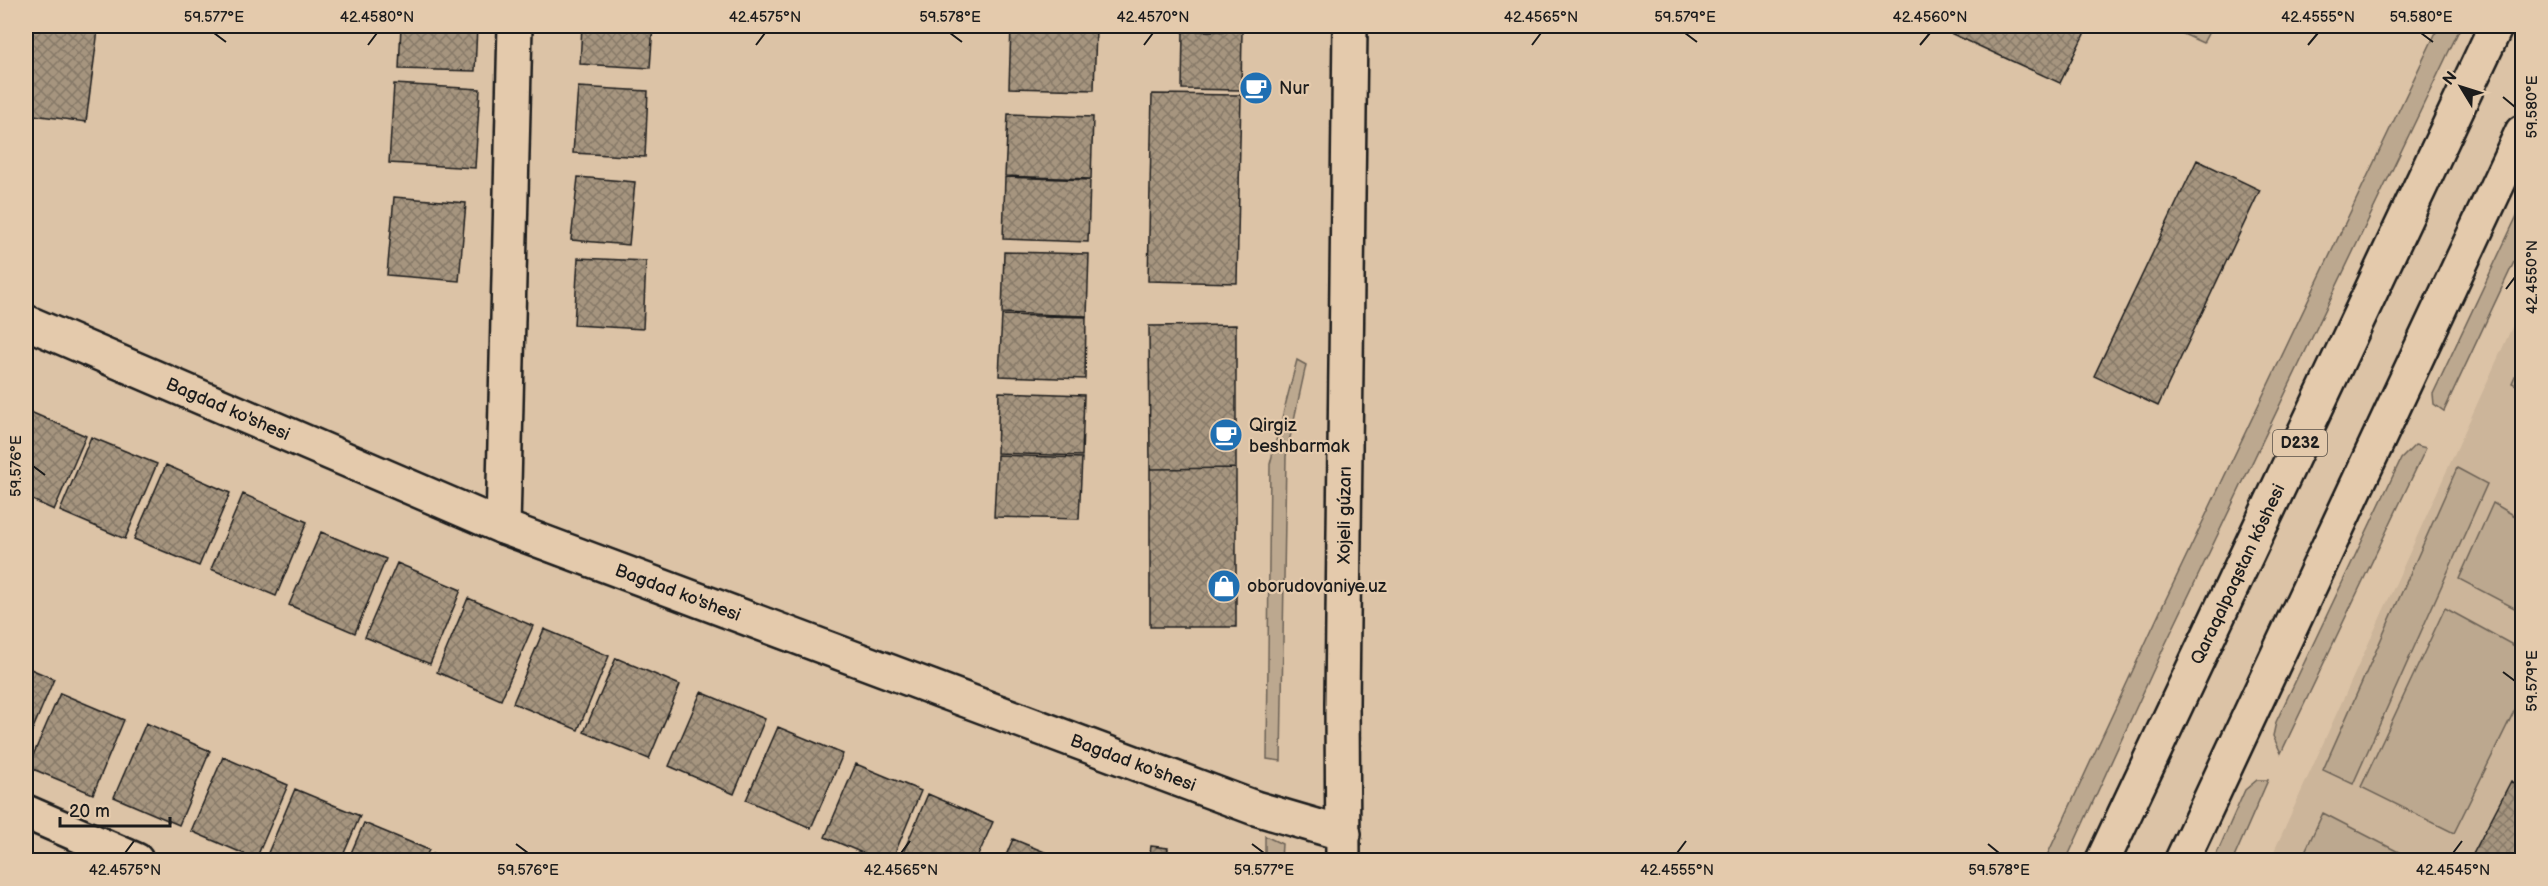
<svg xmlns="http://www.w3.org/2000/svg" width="2548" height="886" font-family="'Balsamiq Sans',sans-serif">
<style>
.built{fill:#ccb59a}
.grass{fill:#bca88f;stroke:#6c6256;stroke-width:1.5}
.building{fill:url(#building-cross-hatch);stroke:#1c1c1c;stroke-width:1.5}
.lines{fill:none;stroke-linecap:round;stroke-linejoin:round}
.minor-casing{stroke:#1c1c1c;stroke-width:38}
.major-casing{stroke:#1c1c1c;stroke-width:38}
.minor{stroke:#e4caac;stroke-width:33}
.major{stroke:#e4caac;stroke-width:33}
.ticks{fill:none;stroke:#1c1c1c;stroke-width:2}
.labels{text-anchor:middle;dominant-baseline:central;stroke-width:4.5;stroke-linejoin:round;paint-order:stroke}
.shield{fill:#e4caac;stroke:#585047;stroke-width:1.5}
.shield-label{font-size:16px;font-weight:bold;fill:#1c1c1c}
.poi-label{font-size:18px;fill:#1c1c1c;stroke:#e4caac;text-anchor:start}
.street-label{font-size:18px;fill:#1c1c1c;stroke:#e4caac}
.neatline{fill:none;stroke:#1c1c1c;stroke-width:2}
.ticks-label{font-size:15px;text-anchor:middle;fill:#1c1c1c}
</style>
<defs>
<pattern id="building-cross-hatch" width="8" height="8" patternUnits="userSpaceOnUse" patternTransform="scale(1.5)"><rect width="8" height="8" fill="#a6957f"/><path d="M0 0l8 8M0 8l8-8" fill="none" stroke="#867967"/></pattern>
</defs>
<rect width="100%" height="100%" fill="#dcc3a6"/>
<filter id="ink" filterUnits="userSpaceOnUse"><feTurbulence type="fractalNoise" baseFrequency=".0167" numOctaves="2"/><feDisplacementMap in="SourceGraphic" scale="12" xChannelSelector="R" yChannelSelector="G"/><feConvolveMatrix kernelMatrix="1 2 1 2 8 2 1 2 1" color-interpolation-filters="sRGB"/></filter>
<g filter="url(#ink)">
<path class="built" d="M2522,305V860H2270L2306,781Z"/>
<path class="grass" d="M2166,26H2212L2203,43Z
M2439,26H2461L2164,647L2069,854L2060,860H2045L2164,603Z
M2522,205V245L2444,411L2434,404L2433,394Z
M1297,360L1306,365L1286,456L1281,761L1267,759L1270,464Z
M2522,360V388L2512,383Z
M2415,445L2426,448L2281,753L2273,736L2276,722L2401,459Z
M2457,468L2487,484L2353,784L2323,770Z
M2493,503L2522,520V612L2459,579Z
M2445,608L2522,650V695L2454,833L2361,787Z
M2257,780H2268L2233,860H2214L2245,790Z
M2323,813L2414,860H2301Z
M1265,836L1282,844L1281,860H1265Z"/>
<path class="building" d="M26,26H67L98,30L86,122L26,114Z
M401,26H477L475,71L399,69Z
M582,26H653L650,68L580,64Z
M1011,26L1096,29L1094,90L1009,88Z
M1031,26H1097L1096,27Z
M1195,26H1241V28Z
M1935,26H2088L2060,83Z
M1183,31H1242L1241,90L1182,89Z
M394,84L480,89L475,168L389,163Z
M578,87L648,91L645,157L573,153Z
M1152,94L1241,95L1237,283L1148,281Z
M1008,114L1093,117L1091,179L1005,176Z
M2197,160L2260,190L2158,406L2094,376Z
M578,177L635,182L629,245L571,240Z
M1005,177L1090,180L1088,242L1003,239Z
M394,197L466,203L459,281L387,275Z
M1004,252L1089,254L1087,316L1002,313Z
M578,258L646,261L643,329L574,325Z
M1002,315L1086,317L1085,379L999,376Z
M1236,325V468L1150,469L1149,326Z
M999,392L1084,395L1082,456L997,453Z
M26,410L86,436L54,510L26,497Z
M91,437L157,464L125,539L60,511Z
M997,455L1082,458L1079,519L994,517Z
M166,465L230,493L199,566L134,539Z
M1236,468V627H1150V469Z
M243,494L307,522L276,596L211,569Z
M321,532L386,559L355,633L289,605Z
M397,563L461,590L430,664L365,637Z
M468,598L533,626L501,700L437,672Z
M544,629L609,656L578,730L513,703Z
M616,658L680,685L649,759L584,732Z
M26,667L54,679L26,745Z
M701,692L765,719L734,794L669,766Z
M60,693L124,720L93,794L28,767Z
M146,723L210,751L179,825L114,797Z
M778,727L843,754L811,828L746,800Z
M223,757L288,785L256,859L191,831Z
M856,764L921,791L892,860H879L825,837Z
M2511,781L2522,787V860H2470Z
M295,789L360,816L341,860H265Z
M928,794L993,822L976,860H900Z
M364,823L429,850L424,860H348Z
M1013,839L1064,860H1004Z
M1151,846L1168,848L1167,860H1149Z
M433,854L448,860H430Z"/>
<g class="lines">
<defs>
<g id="minor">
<path id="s1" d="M26,322L503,527L1255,808L1344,834"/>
<path d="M503,527L515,26"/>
<path d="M26,812L136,860"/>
</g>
<g id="major">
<path id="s2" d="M1343,860L1342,704L1350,26"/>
<path id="s3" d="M2103,860L2496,26"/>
<path d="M2182,860L2522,132"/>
</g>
</defs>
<use href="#minor" class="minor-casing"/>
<use href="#major" class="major-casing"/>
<use href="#minor" class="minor"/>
<use href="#major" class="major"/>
</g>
</g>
<path class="ticks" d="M214,33L226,42M950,33L962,42M1685,33L1697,42M2421,33L2433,42M368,45L377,33M756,45L765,33M1144,45L1153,33M1532,45L1541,33M1920,45L1930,33M2308,45L2318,33M2503,97L2515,107M2506,289L2515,277M33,466L45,475M2503,672L2515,681M516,844L528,853M1252,844L1264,853M1988,844L1999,853M125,853L134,841M901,853L910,841M1677,853L1686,841M2453,853L2462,841"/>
<defs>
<symbol id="cafe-disc" viewBox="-11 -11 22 22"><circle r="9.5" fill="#1f6fb2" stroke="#e4caac"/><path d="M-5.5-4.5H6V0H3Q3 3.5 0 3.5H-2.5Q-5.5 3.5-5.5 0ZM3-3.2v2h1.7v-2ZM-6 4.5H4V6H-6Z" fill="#fff"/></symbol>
<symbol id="shop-disc" viewBox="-11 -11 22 22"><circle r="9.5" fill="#1f6fb2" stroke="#e4caac"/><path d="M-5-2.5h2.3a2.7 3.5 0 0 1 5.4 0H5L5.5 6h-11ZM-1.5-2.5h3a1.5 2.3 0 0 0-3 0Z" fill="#fff"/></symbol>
</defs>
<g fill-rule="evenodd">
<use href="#cafe-disc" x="1237" y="69" width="38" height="38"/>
<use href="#cafe-disc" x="1207" y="416" width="38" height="38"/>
<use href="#shop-disc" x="1205" y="567" width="38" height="38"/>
</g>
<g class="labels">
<rect class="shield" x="2273" y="430" width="54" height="26" rx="4.5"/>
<g class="shield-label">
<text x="2300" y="443">D232</text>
</g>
<g class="poi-label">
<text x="1279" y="88">Nur</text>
<text x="1249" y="425">Qirgiz<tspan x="1249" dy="21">beshbarmak</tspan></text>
<text x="1247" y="586">oborudovaniye.uz</text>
</g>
<g class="street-label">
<text stroke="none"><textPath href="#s1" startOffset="220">Bagdad ko'shesi</textPath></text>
<text stroke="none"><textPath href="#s2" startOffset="345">Xojeli gúzarı</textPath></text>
<text stroke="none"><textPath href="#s3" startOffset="316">Qaraqalpaqstan kóshesi</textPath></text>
<text stroke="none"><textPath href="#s1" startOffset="706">Bagdad ko'shesi</textPath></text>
<text stroke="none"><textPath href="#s1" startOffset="1192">Bagdad ko'shesi</textPath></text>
</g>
</g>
<rect width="2548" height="886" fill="none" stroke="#e4caac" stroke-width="66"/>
<g transform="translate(2461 87) rotate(308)" stroke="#e4caac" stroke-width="4.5" paint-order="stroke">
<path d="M0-4.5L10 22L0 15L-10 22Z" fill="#1c1c1c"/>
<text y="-9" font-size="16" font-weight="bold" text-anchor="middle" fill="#1c1c1c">N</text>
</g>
<path d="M60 817v9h110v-9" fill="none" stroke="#1c1c1c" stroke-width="3"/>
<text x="69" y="817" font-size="18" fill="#1c1c1c" stroke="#e4caac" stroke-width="4.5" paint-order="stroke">20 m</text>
<rect x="33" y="33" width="2482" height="820" class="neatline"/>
<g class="ticks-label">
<text x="214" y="22">59.577°E</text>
<text x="377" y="22">42.4580°N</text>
<text x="765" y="22">42.4575°N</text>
<text x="950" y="22">59.578°E</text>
<text x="1153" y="22">42.4570°N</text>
<text x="1541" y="22">42.4565°N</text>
<text x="1685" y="22">59.579°E</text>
<text x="1930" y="22">42.4560°N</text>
<text x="2318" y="22">42.4555°N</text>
<text x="2421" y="22">59.580°E</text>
<text transform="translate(2532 107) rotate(-90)" y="5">59.580°E</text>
<text transform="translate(2532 277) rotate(-90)" y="5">42.4550°N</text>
<text transform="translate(16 466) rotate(-90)" y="5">59.576°E</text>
<text transform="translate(2532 681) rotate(-90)" y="5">59.579°E</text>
<text x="125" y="875">42.4575°N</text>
<text x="528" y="875">59.576°E</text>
<text x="901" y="875">42.4565°N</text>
<text x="1264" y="875">59.577°E</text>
<text x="1677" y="875">42.4555°N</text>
<text x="1999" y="875">59.578°E</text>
<text x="2453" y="875">42.4545°N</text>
</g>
</svg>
